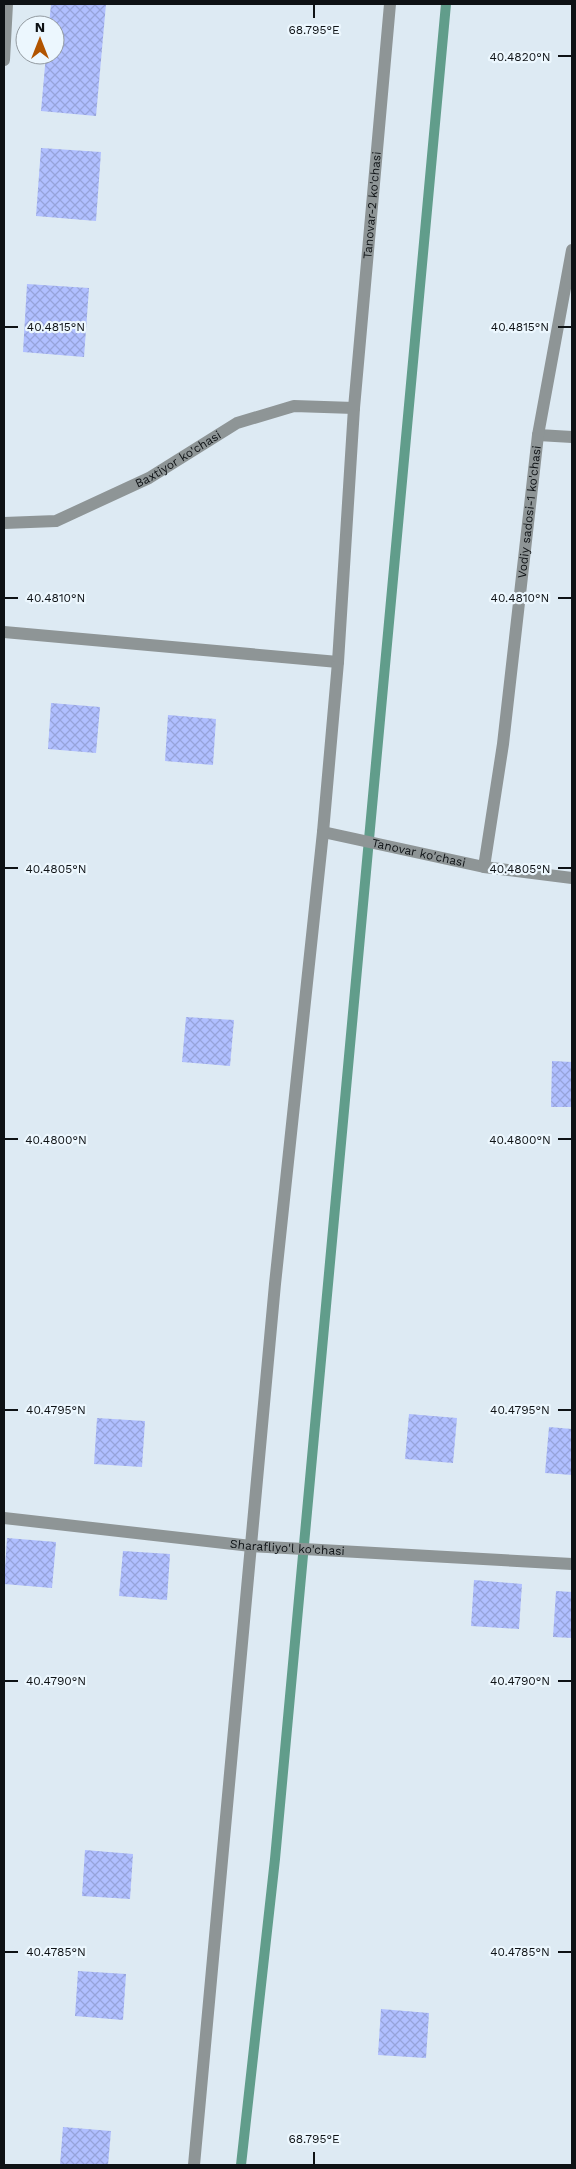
<svg xmlns="http://www.w3.org/2000/svg" width="576" height="2169" font-family="'Work Sans',sans-serif">
<style>
.lines{fill:none;stroke-linecap:round;stroke-linejoin:round}
.stream{stroke:#619d8b;stroke-width:10}
.building{fill:url(#building-cross-hatch)}
.minor{stroke:#8e9596;stroke-width:12}
.ticks{fill:none;stroke:#0e1215;stroke-width:2}
.labels{text-anchor:middle;dominant-baseline:central;stroke-width:4.5;stroke-linejoin:round;paint-order:stroke}
.street-label{font-size:12px;fill:#0e1215;stroke:#ecf7fe}
.ticks-label{font-size:12px;text-anchor:middle;fill:#0e1215;stroke:#ecf7fe;stroke-width:4.5;stroke-linejoin:round;paint-order:stroke}
</style>
<defs>
<pattern id="building-cross-hatch" width="8" height="8" patternUnits="userSpaceOnUse" patternTransform="scale(1.25)"><rect width="8" height="8" fill="#b0bfff"/><path d="M0 0l8 8M0 8l8-8" fill="none" stroke="#96a3da"/></pattern>
</defs>
<rect width="100%" height="100%" fill="#ddeaf3"/>
<g class="lines">
<path class="stream" d="M241,2165L275,1859L446,4"/>
</g>
<path class="building" d="M51,4H106L96,116L41,111L46,55H55V25H49Z
M41,148L101,152L96,221L36,216Z
M27,284L89,288L84,357L23,352Z
M51,703L100,707L96,753L48,749Z
M168,715L216,719L213,765L165,761Z
M186,1017L234,1020L230,1066L182,1062Z
M552,1061L572,1062V1107H551Z
M409,1414L457,1418L453,1463L405,1459Z
M97,1418L145,1421L142,1467L94,1464Z
M549,1427L572,1429V1475L545,1473Z
M7,1538L56,1542L52,1588L4,1584Z
M123,1551L170,1554L167,1600L119,1596Z
M474,1580L522,1584L519,1629L471,1626Z
M556,1591L572,1592V1638L553,1637Z
M85,1850L133,1854L130,1899L82,1896Z
M78,1971L126,1974L123,2020L75,2016Z
M381,2009L429,2013L426,2058L378,2055Z
M63,2127L111,2131L108,2165H60Z"/>
<g class="lines">
<g class="minor">
<path d="M4,60L7,4"/>
<path d="M538,435L572,437"/>
<path id="s1" d="M4,523L56,521L149,478L237,423L294,406L354,408"/>
<path d="M4,632L338,662"/>
<path id="s2" d="M323,832L484,867L572,878"/>
<path id="s3" d="M484,867L503,744L538,435L572,250"/>
<path id="s4" d="M4,1518L251,1546L572,1564"/>
<path id="s5" d="M194,2165L275,1284L323,832L338,662L354,408L390,4"/>
</g>
</g>
<path class="ticks" d="M314,5V18M558,56H571M5,327H18M558,327H571M5,598H18M558,598H571M5,868H18M558,868H571M5,1139H18M558,1139H571M5,1410H18M558,1410H571M5,1681H18M558,1681H571M5,1952H18M558,1952H571M314,2152V2164"/>
<g class="labels">
<g class="street-label">
<text stroke="none"><textPath href="#s5" startOffset="1968">Tanovar-2 ko'chasi</textPath></text>
<text stroke="none"><textPath href="#s1" startOffset="189">Baxtiyor ko'chasi</textPath></text>
<text stroke="none"><textPath href="#s3" startOffset="358">Vodiy sadosi-1 ko'chasi</textPath></text>
<text stroke="none"><textPath href="#s2" startOffset="98">Tanovar ko'chasi</textPath></text>
<text stroke="none"><textPath href="#s4" startOffset="285">Sharafliyo'l ko'chasi</textPath></text>
</g>
</g>
<g class="ticks-label">
<text x="314" y="34">68.795°E</text>
<text x="520" y="61">40.4820°N</text>
<text x="56" y="331">40.4815°N</text>
<text x="520" y="331">40.4815°N</text>
<text x="56" y="602">40.4810°N</text>
<text x="520" y="602">40.4810°N</text>
<text x="56" y="873">40.4805°N</text>
<text x="520" y="873">40.4805°N</text>
<text x="56" y="1144">40.4800°N</text>
<text x="520" y="1144">40.4800°N</text>
<text x="56" y="1414">40.4795°N</text>
<text x="520" y="1414">40.4795°N</text>
<text x="56" y="1685">40.4790°N</text>
<text x="520" y="1685">40.4790°N</text>
<text x="56" y="1956">40.4785°N</text>
<text x="520" y="1956">40.4785°N</text>
<text x="314" y="2143">68.795°E</text>
</g>
<rect width="576" height="2169" fill="none" stroke="#0e1215" stroke-width="10"/>
<g transform="translate(40 40)"><circle r="24" fill="#ecf7fe" stroke="#939ba1"/>
<path d="M0-4L9 19L0 12L-9 19Z" fill="#b15400"/>
<text y="-8" font-size="14" font-weight="bold" text-anchor="middle" fill="#0e1215">N</text>
</g>
</svg>
